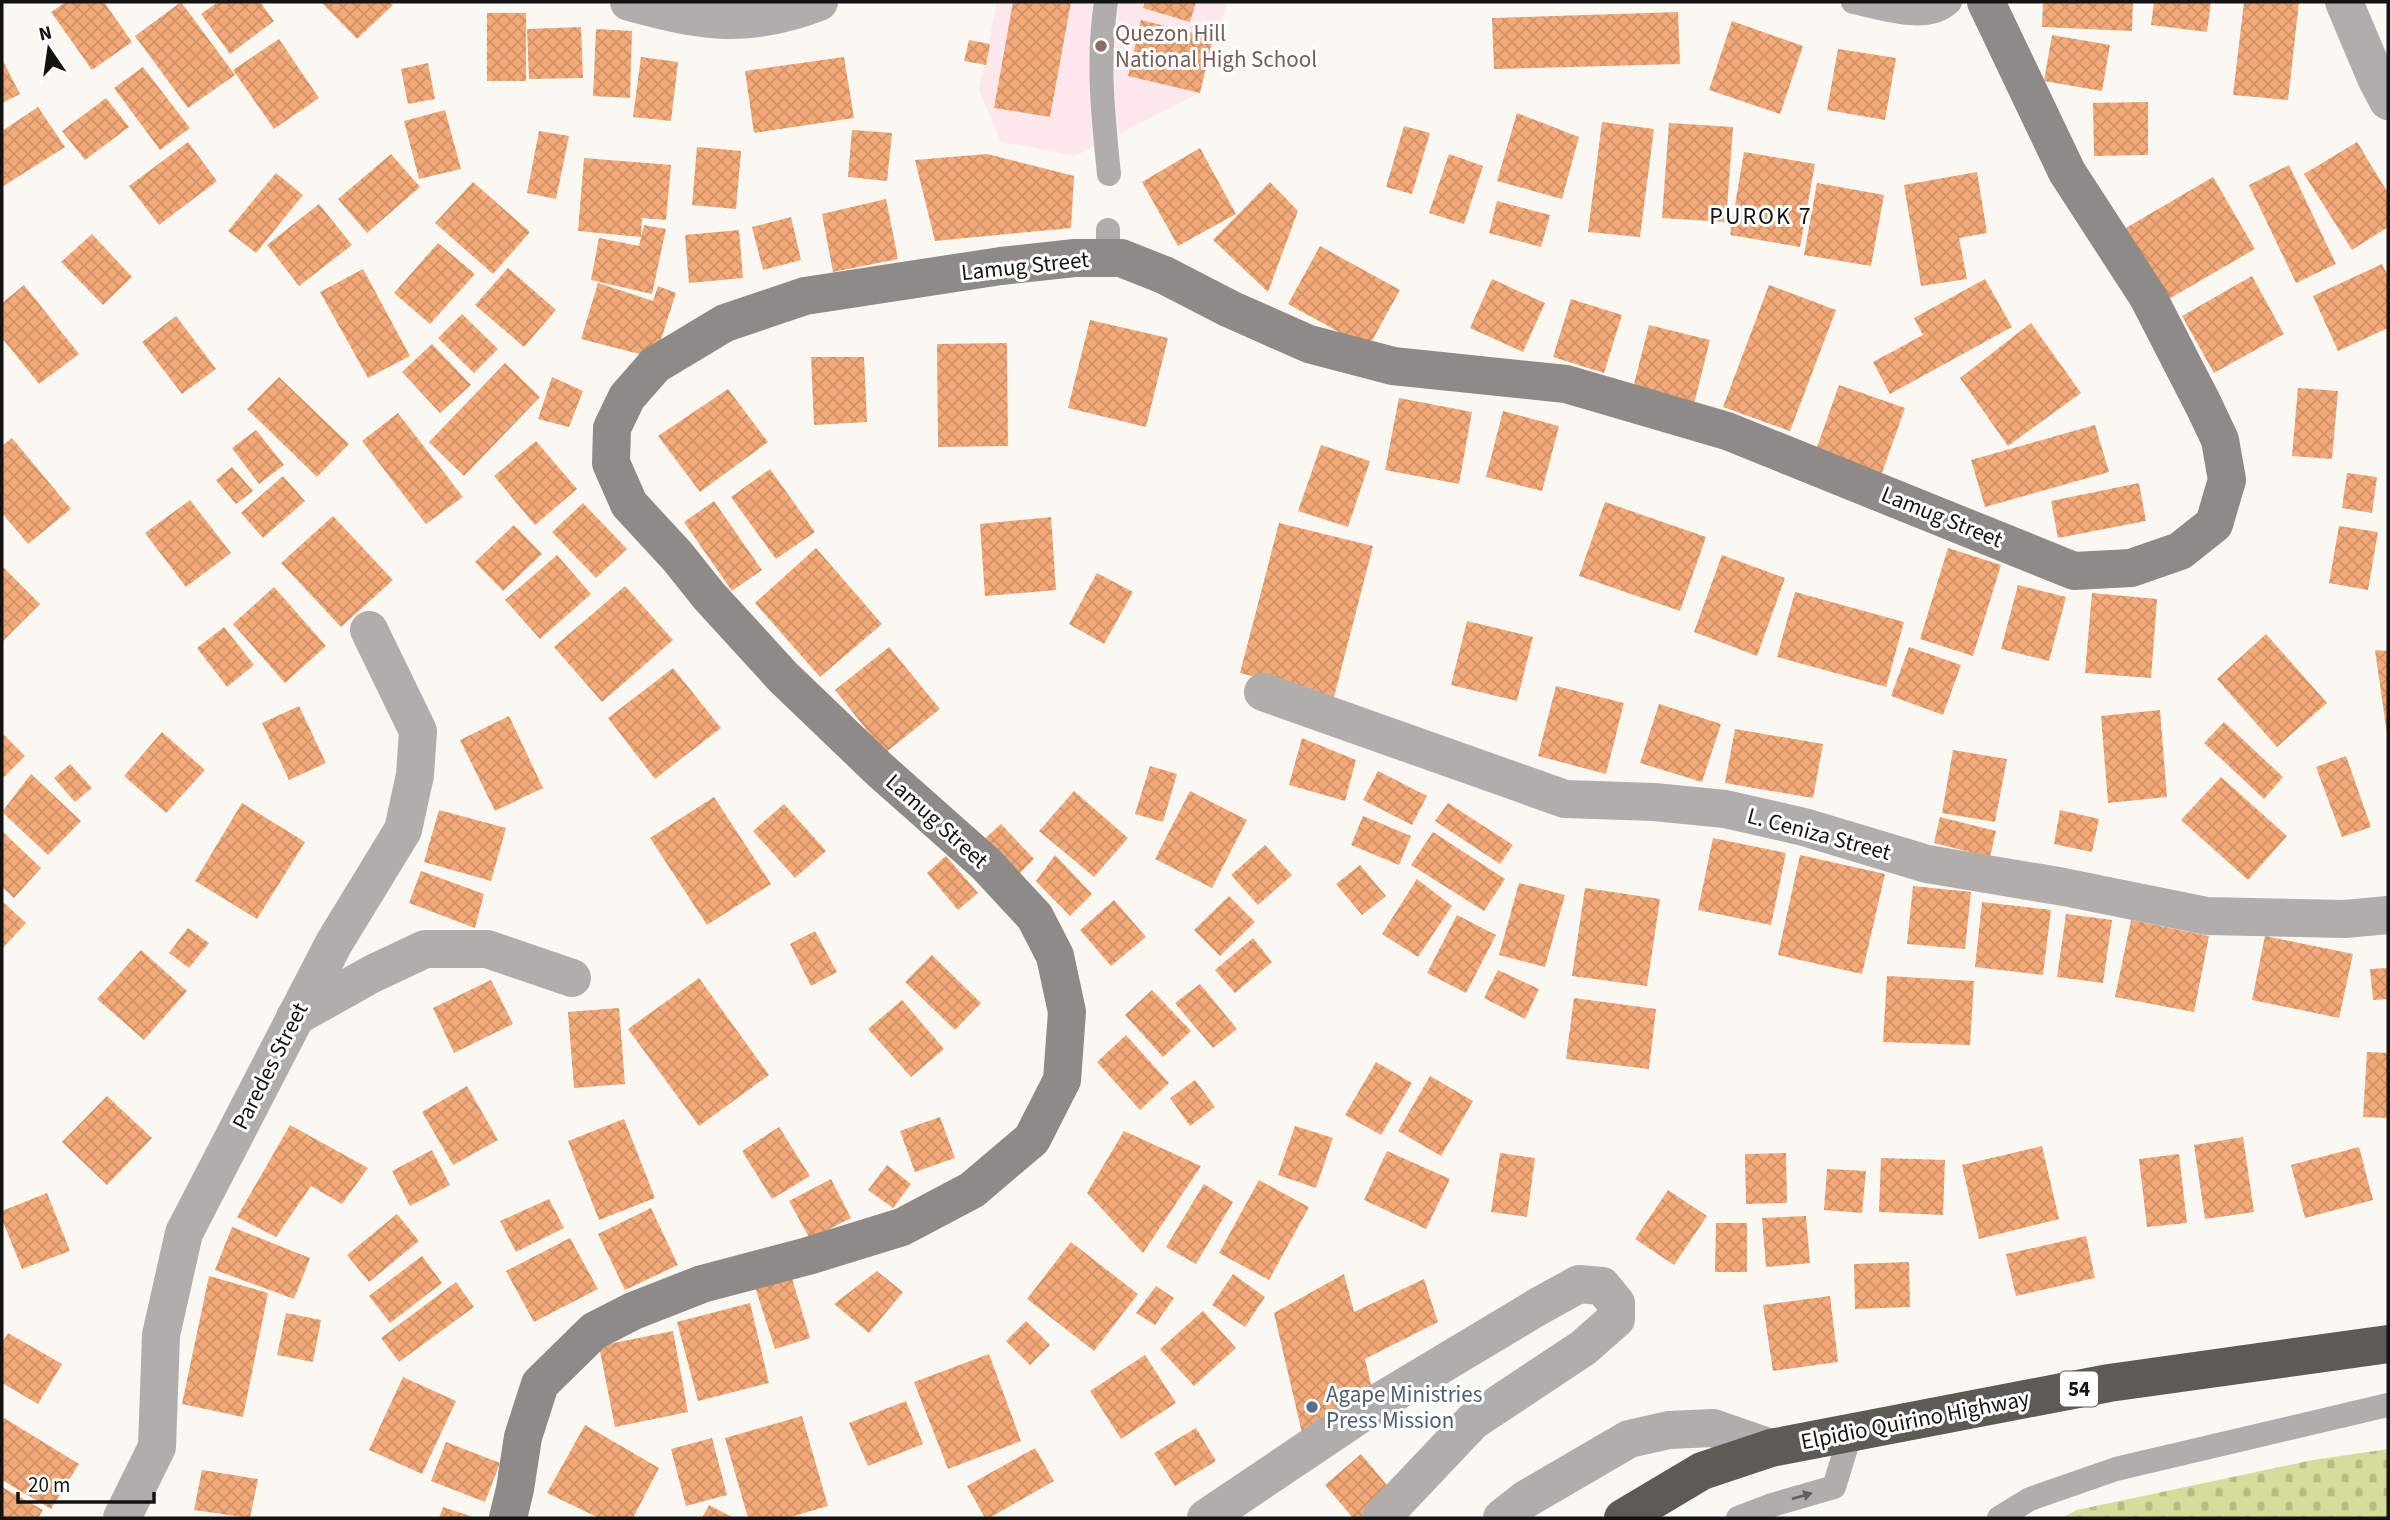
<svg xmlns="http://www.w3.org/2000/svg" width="2390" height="1520" font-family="'Source Sans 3',sans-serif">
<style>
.education{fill:#fee8ec}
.cemetery{fill:url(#cemetery-stones)}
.building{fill:url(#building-cross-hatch)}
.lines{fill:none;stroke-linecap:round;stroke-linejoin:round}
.lane{stroke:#b0aeac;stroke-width:24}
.street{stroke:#b0aeac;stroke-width:38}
.secondary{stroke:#8d8a87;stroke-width:38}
.highway{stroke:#5e5b57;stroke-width:38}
.oneway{fill:#62605e}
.education-dot{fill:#8d6e63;stroke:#fff;stroke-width:2.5}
.service-dot{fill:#5c6f8a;stroke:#fff;stroke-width:2.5}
.labels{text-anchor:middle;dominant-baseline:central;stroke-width:6;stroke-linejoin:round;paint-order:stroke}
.shield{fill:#fff;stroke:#5a5a58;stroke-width:2}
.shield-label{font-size:21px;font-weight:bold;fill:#131311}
.education-label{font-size:23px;fill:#785e54;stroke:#fff;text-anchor:start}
.street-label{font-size:23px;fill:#131311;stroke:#fff}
.service-label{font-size:23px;fill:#4e5e75;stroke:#fff;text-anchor:start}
.neighbourhood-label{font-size:24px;letter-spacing:2px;fill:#131311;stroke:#fff}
</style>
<defs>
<pattern id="cemetery-stones" width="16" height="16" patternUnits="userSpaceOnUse" patternTransform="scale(1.75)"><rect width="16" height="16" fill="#d7dc9a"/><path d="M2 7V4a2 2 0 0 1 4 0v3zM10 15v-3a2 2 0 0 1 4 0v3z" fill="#b8bc84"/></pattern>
<pattern id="building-cross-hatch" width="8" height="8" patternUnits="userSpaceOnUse" patternTransform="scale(1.75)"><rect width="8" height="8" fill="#f3aa78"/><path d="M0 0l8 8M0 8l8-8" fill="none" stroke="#cf9167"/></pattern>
</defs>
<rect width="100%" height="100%" fill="#faf8f3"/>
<path class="education" d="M997,2H1227L1200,93L1075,156L1001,142L979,90Z"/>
<path class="cemetery" d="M2388,1449V1518H2061L2077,1510L2313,1460Z"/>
<path class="building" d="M66,2H104L132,42L92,70L51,12Z
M181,2L235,75L188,108L135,36Z
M218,2H260L274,21L230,54L201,14Z
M321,2H389L393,5L357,39Z
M1013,2H1071L1050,117L994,108Z
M1145,2H1196L1190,22L1143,8Z
M2043,2H2133L2132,31L2042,27Z
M2154,2H2211L2207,32L2151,25Z
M2244,2H2299L2288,100L2233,95Z
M1678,12L1680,64L1494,69L1492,18Z
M487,13H526V81H487Z
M1141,20L1213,38L1200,93L1128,76Z
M1732,21L1803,46L1780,114L1709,90Z
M581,27L583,78L529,79L527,29Z
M596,29L632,31L630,98L593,96Z
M2052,35L2110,45L2102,91L2044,81Z
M279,39L319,98L274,129L233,70Z
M969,40L990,44L986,65L964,61Z
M1838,49L1896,58L1885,120L1827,110Z
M641,57L678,62L671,121L633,117Z
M844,57L854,118L754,133L745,71Z
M2,59L20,94L2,103Z
M428,63L435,99L408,104L401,69Z
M143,67L190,128L160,150L114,88Z
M106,98L129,127L85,160L62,131Z
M2148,102V155L2094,156L2093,103Z
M38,107L65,147L2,187V131Z
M445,110L461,169L419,179L404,121Z
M1517,113L1579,137L1562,199L1497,181Z
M1602,122L1654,129L1640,237L1588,232Z
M1669,123L1733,127L1726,222L1662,218Z
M1404,126L1430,133L1412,194L1386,187Z
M852,130L892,133L887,181L848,177Z
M539,131L569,136L556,199L527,193Z
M188,142L217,181L159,225L129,186Z
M2357,142L2388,193V227L2352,250L2304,174Z
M697,147L741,151L736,209L692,205Z
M1200,148L1236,214L1178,246L1142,182Z
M1744,152L1815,164L1800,247L1730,235Z
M391,154L420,187L367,233L338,199Z
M987,154L1074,176L1071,228L935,241L915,160Z
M1449,154L1483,166L1464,224L1429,213Z
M584,158L671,165L666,220L642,218L641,237L578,231Z
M2289,165L2336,264L2296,283L2249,185Z
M1977,172L1987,233L1959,238L1967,279L1921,286L1904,185Z
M276,173L303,195L256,253L228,231Z
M2213,177L2255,249L2167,300L2124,229Z
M473,182L530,232L493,274L435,223Z
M1270,182L1298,211L1268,292L1213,240Z
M1817,183L1884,195L1871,266L1804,255Z
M886,199L898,259L833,272L822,214Z
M1497,201L1550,215L1541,247L1489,233Z
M319,204L352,245L299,286L267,245Z
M791,217L801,260L763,270L752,227Z
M644,225L666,229L652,294L591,280L599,238L639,246Z
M739,230L743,278L689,283L685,235Z
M92,234L132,277L103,305L61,262Z
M438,243L475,274L430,324L394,293Z
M1320,246L1400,290L1368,348L1288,304Z
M2382,264L2388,276V328L2338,351L2313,296Z
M508,268L556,310L524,347L475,305Z
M363,269L410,356L368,378L320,292Z
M2252,276L2284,334L2214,373L2182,316Z
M1492,279L1545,303L1523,352L1470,328Z
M1985,279L2012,327L1890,394L1873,362L1923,335L1914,318Z
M598,283L653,301L658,286L676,293L655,358L581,339Z
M24,285L79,354L39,384L2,338V303Z
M1769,285L1836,310L1790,431L1723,407Z
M1571,299L1622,315L1604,373L1553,357Z
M462,314L498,349L474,373L438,338Z
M176,316L216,369L182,394L142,342Z
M1090,320L1168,338L1146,427L1068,408Z
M2031,323L2081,393L2008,446L1960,378Z
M1649,325L1710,340L1693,408L1632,392Z
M1007,343L1008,446L938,447L937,344Z
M432,344L471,385L440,413L402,372Z
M811,357H864L867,422L814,425Z
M505,363L540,397L464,476L429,442Z
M279,377L349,444L317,477L247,409Z
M552,377L583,391L569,427L538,419Z
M1839,385L1905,408L1882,473L1816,450Z
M2298,388L2338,391L2332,459L2292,456Z
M728,389L768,442L700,492L658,436Z
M1399,398L1472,412L1459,484L1385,470Z
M1503,411L1559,426L1542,491L1486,477Z
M398,413L463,497L426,524L362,441Z
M2095,425L2109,472L1985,507L1971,460Z
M256,430L284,465L259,484L232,448Z
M12,438L71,509L28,544L2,513V446Z
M536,441L577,489L535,525L494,476Z
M1321,445L1370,461L1348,527L1298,511Z
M232,467L253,491L236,504L216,480Z
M770,469L815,532L776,559L731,497Z
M2347,473L2377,477L2372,513L2342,508Z
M283,476L305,501L263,538L241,513Z
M2139,483L2146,521L2058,538L2051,501Z
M190,500L231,553L186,587L145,533Z
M714,501L762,570L732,591L684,522Z
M1605,502L1706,537L1680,611L1579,576Z
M583,503L627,549L596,578L552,532Z
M333,516L393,580L341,627L281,563Z
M1051,517L1056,590L985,596L980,524Z
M1279,523L1373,546L1334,697L1240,673Z
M514,525L542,554L503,591L475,562Z
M2339,526L2378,532L2368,590L2329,583Z
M816,548L882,624L820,677L755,603Z
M1948,548L2001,565L1973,656L1920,639Z
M557,555L591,594L540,639L505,600Z
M1722,555L1785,578L1757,656L1694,632Z
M2,566L40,604L3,641L2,640Z
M1097,573L1133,592L1104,644L1069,624Z
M2018,585L2066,597L2049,661L2001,649Z
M625,586L673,640L602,702L554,647Z
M274,587L326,646L285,683L233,624Z
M1795,592L1904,622L1886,687L1777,657Z
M2092,593L2157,599L2151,678L2085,673Z
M1467,621L1533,637L1517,701L1451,685Z
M224,627L254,665L227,687L197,648Z
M2266,634L2327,703L2277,747L2217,679Z
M889,647L940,709L885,753L835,690Z
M1909,647L1961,665L1943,715L1891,696Z
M2375,650L2388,651V733L2387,734Z
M673,668L721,728L655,779L608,718Z
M1556,686L1624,703L1606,774L1538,756Z
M1659,704L1721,724L1702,782L1640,763Z
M299,706L326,763L289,780L262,723Z
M2160,710L2167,797L2108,803L2101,716Z
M509,716L543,788L495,811L460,740Z
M2224,722L2283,777L2264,799L2204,743Z
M1735,729L1823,744L1813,798L1725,783Z
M162,732L205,770L166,813L124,776Z
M2,733L25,756L2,779Z
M1302,738L1356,760L1345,801L1289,785Z
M1953,750L2007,759L1995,822L1942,813Z
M2346,756L2371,827L2342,837L2316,767Z
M70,764L92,788L75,802L54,778Z
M1150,766L1177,774L1163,822L1135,814Z
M1378,771L1427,796L1412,825L1363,800Z
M31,774L81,821L48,855L2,812Z
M2221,777L2287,836L2248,880L2181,820Z
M1074,791L1128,838L1094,877L1039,831Z
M1190,791L1247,820L1212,888L1155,859Z
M714,797L771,884L707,925L650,838Z
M242,803L305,842L257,919L195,881Z
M1448,803L1513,845L1500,864L1435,821Z
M784,804L826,851L795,878L753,831Z
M439,810L506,828L491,881L424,862Z
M2060,810L2099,819L2092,852L2054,844Z
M1363,816L1411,836L1399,865L1351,845Z
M1940,817L1996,831L1990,857L1934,843Z
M1001,824L1034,859L1014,879L980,843Z
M2,831L41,868L14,898L2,887Z
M1433,832L1505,879L1484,911L1411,865Z
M1713,838L1786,853L1771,925L1698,910Z
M1265,845L1292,875L1258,905L1231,875Z
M1055,855L1092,894L1070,916L1036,881Z
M1800,855L1885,874L1862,974L1778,955Z
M946,856L978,893L958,910L927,873Z
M1360,865L1386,896L1362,915L1336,884Z
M421,871L484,894L475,928L409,903Z
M1417,879L1452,906L1418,957L1382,934Z
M1519,883L1565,895L1545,967L1499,955Z
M1913,886L1971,892L1965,949L1907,944Z
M1585,888L1660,899L1647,986L1572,976Z
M1229,896L1255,922L1220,956L1194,930Z
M1114,900L1146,937L1111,966L1080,930Z
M2,901L26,923L2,949Z
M1982,902L2051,910L2043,975L1975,967Z
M2066,914L2112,920L2103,983L2057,977Z
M1457,915L1496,935L1466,993L1427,973Z
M2131,920L2209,936L2194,1012L2115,997Z
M188,928L209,943L189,968L169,953Z
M815,931L837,972L811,986L790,944Z
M2265,936L2353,954L2339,1018L2252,1000Z
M1253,938L1272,962L1235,993L1215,970Z
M141,950L187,991L144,1040L97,999Z
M932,955L981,1003L955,1030L905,982Z
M2388,968V999L2373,1000L2370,969Z
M1498,970L1539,989L1525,1019L1484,998Z
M1887,976L1974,981L1970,1045L1883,1042Z
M699,978L769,1075L699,1126L628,1029Z
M491,980L513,1024L454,1053L433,1008Z
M1200,984L1237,1029L1213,1048L1175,1003Z
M1152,990L1191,1031L1163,1057L1125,1015Z
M1574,998L1656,1009L1649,1069L1566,1059Z
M902,1000L944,1049L911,1077L868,1029Z
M619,1008L625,1084L574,1088L568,1012Z
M1126,1035L1169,1083L1140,1110L1097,1062Z
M2367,1052L2388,1053V1118L2363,1117Z
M1376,1062L1412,1083L1381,1135L1345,1115Z
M1430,1076L1473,1101L1441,1156L1398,1131Z
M1195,1080L1215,1107L1190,1126L1170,1098Z
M467,1086L498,1140L453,1165L422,1112Z
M107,1096L152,1138L107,1185L62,1142Z
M940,1117L955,1158L915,1172L900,1131Z
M624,1119L655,1198L599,1220L568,1141Z
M290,1125L368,1168L342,1204L311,1186L276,1237L237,1217Z
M1295,1126L1333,1138L1316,1188L1278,1175Z
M779,1127L810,1176L772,1199L742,1151Z
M1124,1131L1201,1166L1143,1253L1087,1193Z
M2243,1137L2254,1212L2205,1219L2194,1145Z
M2042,1146L2059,1219L1979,1239L1962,1165Z
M2359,1147L2373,1200L2305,1218L2291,1165Z
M432,1150L450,1185L410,1206L392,1171Z
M1387,1151L1450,1179L1426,1229L1364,1200Z
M1500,1153L1535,1158L1527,1217L1491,1212Z
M1786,1153L1787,1203L1746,1204L1745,1154Z
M2179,1154L2187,1223L2147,1227L2139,1159Z
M1881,1158L1945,1160L1943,1215L1879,1212Z
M887,1165L911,1184L893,1208L868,1190Z
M1827,1169L1866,1171L1862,1213L1824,1210Z
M831,1179L851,1218L810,1239L789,1201Z
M1259,1180L1309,1207L1269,1280L1219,1253Z
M1204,1184L1233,1202L1196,1264L1166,1247Z
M1668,1190L1707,1216L1674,1265L1635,1239Z
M47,1193L70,1251L22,1269L2,1219V1211Z
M549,1199L564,1228L516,1252L500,1221Z
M651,1208L678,1265L625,1290L598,1234Z
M397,1214L419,1241L369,1282L347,1255Z
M1806,1216L1810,1263L1766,1267L1762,1218Z
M1716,1223H1747V1272H1715Z
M232,1227L310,1258L294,1299L215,1270Z
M2086,1236L2095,1278L2016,1296L2006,1254Z
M570,1238L598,1289L534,1322L506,1271Z
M1071,1242L1138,1294L1094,1351L1027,1299Z
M422,1256L442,1283L390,1323L369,1296Z
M1909,1262L1910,1307L1855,1309L1854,1264Z
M877,1271L903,1292L869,1333L834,1304Z
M1233,1274L1265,1297L1245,1327L1212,1305Z
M1344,1274L1354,1312L1424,1279L1438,1322L1365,1359L1373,1393L1302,1433L1274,1313Z
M791,1275L810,1338L775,1349L755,1287Z
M209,1276L268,1293L243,1417L182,1404Z
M456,1282L474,1307L399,1362L381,1338Z
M1156,1286L1174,1298L1155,1325L1136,1313Z
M1830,1296L1838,1362L1773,1371L1763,1305Z
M750,1303L769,1383L698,1401L677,1322Z
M1203,1311L1236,1348L1194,1386L1160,1349Z
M286,1313L321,1320L313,1362L277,1355Z
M1026,1321L1050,1345L1030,1365L1006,1341Z
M673,1331L688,1412L615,1427L599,1346Z
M8,1333L62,1364L38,1404L2,1383V1343Z
M989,1354L1021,1441L948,1469L914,1382Z
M1145,1355L1176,1403L1121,1439L1090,1391Z
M403,1377L456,1401L422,1474L369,1450Z
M906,1401L923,1444L868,1466L849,1423Z
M802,1416L828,1506L787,1518H748L725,1438Z
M4,1418L79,1464L51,1509L2,1480V1423Z
M585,1425L659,1468L633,1518H599L547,1493Z
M1196,1428L1216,1461L1175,1486L1154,1453Z
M712,1438L727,1495L686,1506L671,1449Z
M446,1442L500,1463L485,1502L431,1481Z
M1035,1448L1054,1481L989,1518H985L967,1486Z
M1361,1454L1392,1491L1360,1518H1353L1325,1485Z
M202,1470L258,1479L250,1518L194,1510Z
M2,1487L43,1510L38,1518H2Z
M709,1505L734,1518H702Z
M443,1507L476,1518H439Z"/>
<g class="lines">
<path class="lane" d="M1106,2C1097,60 1103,116 1109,174
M1853,2C1880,7 1928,25 1950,2
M1108,230V258
M1738,1518L1772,1505L1834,1487L1851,1432
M1999,1518L2030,1499L2116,1469L2388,1405"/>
<path class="street" d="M629,2C703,22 746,30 819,2
M2344,2L2376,78L2388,101
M1263,692L1565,799L1654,802L1725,809L1804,827L1927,864L2064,887L2207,916L2345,919L2388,915
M295,1017L372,974L425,949H487L572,978
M122,1518L157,1447L161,1335L184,1233L334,943L403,830L415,775L418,731L369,630
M1206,1518L1374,1405L1539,1306L1579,1284L1602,1286L1616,1303V1319L1583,1348L1473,1421L1381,1518
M1502,1518L1526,1499L1629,1439L1669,1430L1713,1428L1771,1448"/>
<path class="secondary" d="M508,1518L515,1489L523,1437L540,1384L594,1331L633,1311L702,1284L808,1256L902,1227L972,1190L1032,1139L1062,1080L1067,1012L1055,956L1035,917L986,864L880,770L783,677L709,596L677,556L629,504L611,463L612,428L627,397L655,365L725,323L805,296L1001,266L1075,258H1121L1164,275L1230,309L1309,344L1393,366L1566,384L1727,431L2074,571L2131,568L2180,551L2214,524L2227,480L2220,440L2204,406L2148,297L2067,172L1986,2"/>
<path class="highway" d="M1623,1518L1702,1471L1771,1448L2109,1383L2388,1344"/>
</g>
<defs><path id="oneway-solid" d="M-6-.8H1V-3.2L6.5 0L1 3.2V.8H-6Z" transform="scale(1.75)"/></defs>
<use class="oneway" href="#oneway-solid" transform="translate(1802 1496) rotate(-16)"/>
<circle class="education-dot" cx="1101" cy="46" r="7"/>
<circle class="service-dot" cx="1312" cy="1407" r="7"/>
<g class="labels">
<rect class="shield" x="2060" y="1371.5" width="38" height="35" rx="5"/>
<g class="shield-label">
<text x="2079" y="1389">54</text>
</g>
<g class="education-label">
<text x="1115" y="33">Quezon Hill<tspan x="1115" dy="26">National High School</tspan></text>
</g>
<g class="street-label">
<text transform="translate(1025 266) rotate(-6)">Lamug Street</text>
<text transform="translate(1942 517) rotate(22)">Lamug Street</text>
<text transform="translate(937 821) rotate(42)">Lamug Street</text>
<text transform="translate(1819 834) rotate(15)">L. Ceniza Street</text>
<text transform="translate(270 1066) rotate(-63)">Paredes Street</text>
<text transform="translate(1915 1420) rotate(-11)">Elpidio Quirino Highway</text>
</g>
<g class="service-label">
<text x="1326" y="1394">Agape Ministries<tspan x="1326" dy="26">Press Mission</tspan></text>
</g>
<g class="neighbourhood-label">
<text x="1761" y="216">PUROK 7</text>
</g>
</g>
<rect width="2390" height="1520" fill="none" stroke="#131311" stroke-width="7"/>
<g transform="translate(49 49) rotate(347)" stroke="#ffffff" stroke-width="5" paint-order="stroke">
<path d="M0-5L12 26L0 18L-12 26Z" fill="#131311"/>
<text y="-10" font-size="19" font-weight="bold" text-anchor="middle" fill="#131311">N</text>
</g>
<path d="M18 1492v10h136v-10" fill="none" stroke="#131311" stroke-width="3.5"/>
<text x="28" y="1492" font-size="21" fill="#131311" stroke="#ffffff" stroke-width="5" paint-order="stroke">20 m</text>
</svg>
